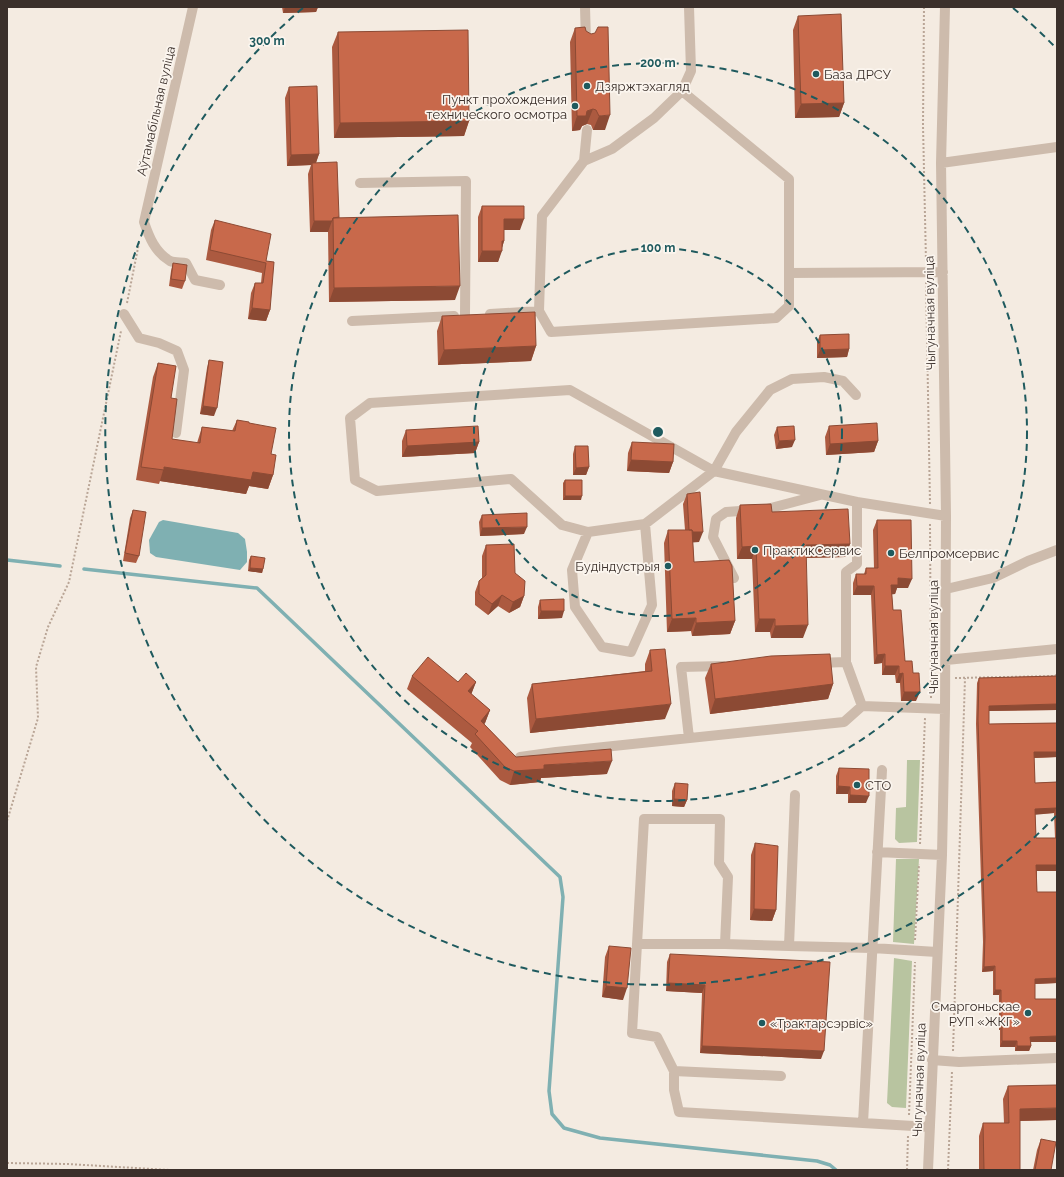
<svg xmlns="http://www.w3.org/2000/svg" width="1064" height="1177" font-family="Raleway,sans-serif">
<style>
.green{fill:#b8c4a0}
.water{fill:#7fb0b2}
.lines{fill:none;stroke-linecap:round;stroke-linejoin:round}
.stream{stroke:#7fb0b2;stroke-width:3.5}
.path{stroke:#b9a596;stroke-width:2;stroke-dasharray:2 2;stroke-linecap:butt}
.minor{stroke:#cdbbac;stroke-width:10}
.wall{fill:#ac5a40;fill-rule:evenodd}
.shaded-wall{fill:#8c4a34}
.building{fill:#c8694b;stroke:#8c4a34;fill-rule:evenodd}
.ring{fill:none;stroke:#1f5a5e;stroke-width:2;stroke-dasharray:7 5}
.poi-dot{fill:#1f5a5e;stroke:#fbf5ee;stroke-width:1.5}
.labels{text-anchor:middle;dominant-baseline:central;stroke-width:3.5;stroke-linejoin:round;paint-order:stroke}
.poi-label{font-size:13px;fill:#3b302b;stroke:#fbf5ee;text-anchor:start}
.street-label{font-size:13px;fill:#3b302b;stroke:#fbf5ee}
.centre{fill:#1f5a5e;stroke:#fbf5ee;stroke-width:2}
.ring-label{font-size:12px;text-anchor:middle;font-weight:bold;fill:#1f5a5e;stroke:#fbf5ee;stroke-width:3.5;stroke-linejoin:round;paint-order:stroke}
</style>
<rect width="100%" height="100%" fill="#f4ebe1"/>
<path class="green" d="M907,760H920L917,842L899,843L895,839L896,808L906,807Z
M896,859H919L914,944L893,942Z
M894,958L912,961L906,1108L892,1107L887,1103Z"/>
<path class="water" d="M163,520L238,533L245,539L247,552V562L240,570L156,557L150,553L149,540L159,522Z"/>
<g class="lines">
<path class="stream" d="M7,560L60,566
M84,569L257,588L560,877L563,897L549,1091L552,1114L564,1128L600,1138L817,1161L830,1165L836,1170"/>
<path class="path" d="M924,7L923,125L926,262
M926,282L930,504
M127,303L139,243
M930,524L931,698
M955,678L1055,676L1057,674
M7,821L38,718L36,667L48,627L69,582L121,331
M920,844L925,718
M915,940L919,864
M953,1051L965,678
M909,1115L915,962
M7,1163L68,1164L169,1170
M275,1170H280
M907,1170L908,1136
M948,1170L952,1071"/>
<path class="minor" d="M193,7L144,222C149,237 155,252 170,261C175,263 182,262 186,263L195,280L220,285
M585,7L586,42
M584,161L612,149L654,118L682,91
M941,163L1057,147
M360,183L466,181L465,316
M789,273L943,272
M539,311L551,332L776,318L789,306V179L682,91L691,71L689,7
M124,314L139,338L159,343L177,351L184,370L176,433
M490,314L539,311L542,216L584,161L587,130
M352,321L454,316
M645,524L588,532L572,570L575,607L602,647L631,652L652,605L645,524L714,471L736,432L770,390L792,379L824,377L843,381L856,395
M588,532L562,525L511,479L377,491L355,480L350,418L370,403L570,390L714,471L857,502
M734,578L713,537L716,519L726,512L767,509L820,495
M946,589L993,578L1028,561L1057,550
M946,660L1057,649
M846,662V572L857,564V502L946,516
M817,663L846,662L862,706
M689,738L681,667L723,666
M520,757L556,752L844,722L862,706L945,709
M882,770L863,1123L930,1127
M795,795L789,946L872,948L937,952
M877,852L942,855
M637,944L632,1033L657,1037L674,1071L781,1076
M725,944L728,877L719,863L720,819H644L637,944H725L789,946
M932,1060L959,1062L1057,1058
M674,1071V1090L679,1112L863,1123
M928,1170L942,855L945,709L946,516L941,163L945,7"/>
</g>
<path class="wall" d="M282,7H318L316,12L283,13Z
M798,16L844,103L839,117L795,118L793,30Z
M575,28L605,130H593L591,125L587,124L582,126L580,130L572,131L570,42Z
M338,32L469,121L464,136L334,138L332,47Z
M289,87L319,154L316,163L339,217L455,300L329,302L328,232H310L308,174L311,165L287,166L285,98Z
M482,206L520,230H504V241L498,262H478V217Z
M215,220L266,261L270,310L266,321L248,319L251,293L255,283H261L262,273L206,260L211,230Z
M173,263L185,281L182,289L169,286L171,271Z
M442,316L536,346L531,361L438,365L437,331Z
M820,335L849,349L847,357L817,358V342Z
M209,360L214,416L200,414L207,368Z
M158,363L171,398L172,439L197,443L202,427L232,431L237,420L249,423L271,454L273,475L268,489L249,486L246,494L160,481L159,484L136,480L153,377Z
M829,426L878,441L874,452L826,455L825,437Z
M777,427L792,447L776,449L774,435Z
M406,430L479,442L475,453L402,457V441Z
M632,442L673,462L669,473L627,471L628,453Z
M575,446L589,467L586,475H573V454Z
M565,480L581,500H563V483Z
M687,494L699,542H693L694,562L735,621L730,634L692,636L691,631L667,632L664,543L668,530H685L683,504Z
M740,505L772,512L850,544L845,557L806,558L803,638H771L770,632H755L752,559H737L736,518Z
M133,510L139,556L136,563L123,561L130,518Z
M482,515L524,534L480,536L479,522Z
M877,520L908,588H897L895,594H892L893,610L905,661L913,673L916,701H901L900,683H896L895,675H882V663L874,664L871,595H853V583L856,574H864L866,568H874L873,530Z
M486,545L515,573L524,596L520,607L509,613L498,606L488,615L475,605V592L479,581L482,578V556Z
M251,556L263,569L262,573L248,571L249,560Z
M540,600L562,618L538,619V607Z
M650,650L665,719L530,733L527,698L532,684L645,671V664Z
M711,664L833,684L828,699L710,714L705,678Z
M412,676L458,682H476L471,694L490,710L485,723L484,724L516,757L607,774L541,778L540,782L510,785L500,780L470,747L472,743L407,689Z
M1057,676V710L989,711V724L1057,723V757L1034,758L1035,783L1057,782V871H1037V892H1057V983L1035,984V999L1057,1042H1031V1046L1029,1051H1015V1047H1000V1030H999V995H993V971L982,972L983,942L976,724L977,683L979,678ZM1054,813L1055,838H1036L1035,814Z
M839,768L866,803H848V794H836V776Z
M675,783L687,800L684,807L672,806V791Z
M755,843L776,910L772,921L750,920L751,855Z
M609,946L623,1000L602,997L605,957Z
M670,954L821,1059L700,1053L702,993L666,991L667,962Z
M1008,1086L1057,1120L1020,1121V1170H979V1136L983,1123H1004L1003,1099Z
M1041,1139L1051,1170H1033L1037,1150Z"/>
<path class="shaded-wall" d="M285,7H318L316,12L283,13Z
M844,103L839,117L795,118L801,104Z
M593,109L587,124L582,126L580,130L572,131L577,116Z
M610,115L605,130H593L599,116Z
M469,121L464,136L334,138L340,123Z
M319,154L315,165L312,163L311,165L287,166L291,155Z
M504,219H524L520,230H500Z
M314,221H332L328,232H310Z
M502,241H504L501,251H502L498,262H478L482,251Z
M460,286L455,300L329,302L334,288Z
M252,308L270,310L266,321L248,319Z
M536,346L531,361L438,365L444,350Z
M849,349L847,357L817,358L820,350Z
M203,406L217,408L214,416L200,414Z
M795,440L792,447L776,449L779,441Z
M878,441L874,452L826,455L830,444Z
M479,442L475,453L402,457L407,446Z
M631,460L673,462L669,473L627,471Z
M164,467L253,472L273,475L268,489L249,486L246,494L160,481Z
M589,467L586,475H573L576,468Z
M565,496H582L581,500H563Z
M527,527L524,534L480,536L482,528Z
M690,532H703L699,542L686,543Z
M850,544L845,557L801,558L806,545Z
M756,546L752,559H737L742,547Z
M250,568L263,569L262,573L248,571Z
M898,578L912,579L908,588H897L895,594L888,595L891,585Z
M857,586H874L871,595H853Z
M502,595L498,606L488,615L492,604Z
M524,596L520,607L509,613L513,602Z
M541,611H564L562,618L538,619Z
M696,618L691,631L667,632L672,619Z
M759,619H775L770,632H755Z
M735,621L730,634L692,636L696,623Z
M808,625L803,638H771L775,626Z
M885,654L882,663L874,664L877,655Z
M885,666H899L895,675H882Z
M903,673L900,683H896L899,674Z
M476,682L471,695L468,691Z
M833,684L828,699L710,714L715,699Z
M904,692H920L916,701H901Z
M671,704L665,719L530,733L536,719Z
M1057,704V710L987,711L989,706Z
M490,710L485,723L478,732L481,721Z
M1034,752H1057V757L1032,758Z
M612,761L607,774L541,778L540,782L510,785L514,771L544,765Z
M838,786L850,787L848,794H836Z
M850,795L869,796L866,803H848Z
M674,799L687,800L684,807L672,806Z
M1056,808L1054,813L1033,815L1035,809Z
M1036,865H1057V871H1034Z
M754,909L776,910L772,921L750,920Z
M995,966L993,971L982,972L984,967Z
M1057,978V983L1033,984L1035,979Z
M668,983L705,985L702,993L666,991Z
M606,986L627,988L623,1000L602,997Z
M995,990H1001L999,995H993Z
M1001,1025H1002L1000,1030H999Z
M1057,1036V1042H1028L1030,1037Z
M1002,1041H1017L1015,1047H1000Z
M702,1046L824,1051L821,1059L700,1053Z
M1017,1046H1031L1029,1051H1015Z
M1057,1108V1120L1015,1121L1020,1109Z"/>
<path class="building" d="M841,14L844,103L801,104L798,16Z
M585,27L586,31L591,34L595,33L598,27H608L610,115L599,116L596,110L593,109L587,111L586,116H577L575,28Z
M468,30L469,121L340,123L338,32Z
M317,86L319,154L291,155L289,87Z
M337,162L339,217L333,218L332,221H314L312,163Z
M482,206H524V219H504V241H502V251H482Z
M458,215L460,286L334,288L333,218Z
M215,220L271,234L266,261L274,262L270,310L252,308L255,283H263L266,263L210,250Z
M173,263L187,265L185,281L171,279Z
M535,312L536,346L444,350L442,316Z
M849,334V349L820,350V335Z
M209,360L223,362L217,408L203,406Z
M158,363L176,366L171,398L177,399L172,439L200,443L202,427L235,431L237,420L249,422V423L276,428L271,454L276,455L273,475L253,472L251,480L164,467V470L141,467Z
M877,423L878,441L830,444L829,426Z
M478,426L479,442L407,446L406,430Z
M794,426L795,440L779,441L777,427Z
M632,442L674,444L673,462L631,460Z
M575,446H588L589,467L576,468Z
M565,480H582V496H565Z
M700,492L703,532H693L692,530H689L687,494Z
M771,504L772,512L848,509L850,544L806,545L808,625L775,626V619H759L756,546L742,547L740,505Z
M133,510L146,512L139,556L125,553Z
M527,513V527L482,528V515Z
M877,520H911L912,579L898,578V585H891L893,610H901L905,661H912L913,673H919L920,692H904L903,673L899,674V666H885V654L877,655L874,586H857L856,574H866V568H878Z
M668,530H692L694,562L729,560L732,566L735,621L696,623V618L672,619Z
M514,544L515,573L525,581L524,596L513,602L502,595L492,604L479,594V581L486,575V545Z
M251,556L265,558L263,569L250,568Z
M564,599V611H541L540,600Z
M665,649L671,704L536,719L532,684L652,671L650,650Z
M830,654L833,684L715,699L711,664L771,656Z
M428,657L458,682L466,673L476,682L468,691L490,710L481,721L516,757L611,749L612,761L544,765V769L514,771L505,767L475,734L478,731L412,676Z
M1057,676V704L989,706V724L1057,723V752H1034L1035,783L1057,782V865H1036L1037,892H1057V978L1035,979V999H1057V1036L1030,1037L1031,1046H1017V1041H1002V1025H1001V990H995V966L984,967L985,937L978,719L979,678ZM1056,808L1057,838H1036L1035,809Z
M839,768L869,769V796L850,795V787L838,786Z
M675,783L688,784L687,800L674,799Z
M755,843L778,846L776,910L754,909Z
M609,946L631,948L627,988L606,986Z
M670,954L830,962L824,1051L702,1046L705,985L668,983Z
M1057,1085V1108L1020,1109V1170H984L983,1123H1009L1008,1086Z
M1041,1139L1056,1142L1051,1170H1035Z"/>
<g class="ring">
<circle cx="658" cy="432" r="184"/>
<circle cx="658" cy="432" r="369"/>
<path d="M1056 816A553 553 0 1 1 303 8M1013 8A553 553 0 0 1 1056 48"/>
</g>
<g class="poi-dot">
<circle cx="816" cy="74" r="4"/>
<circle cx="587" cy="86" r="4"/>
<circle cx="575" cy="106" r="4"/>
<circle cx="755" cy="550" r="4"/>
<circle cx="891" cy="553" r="4"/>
<circle cx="668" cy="566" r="4"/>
<circle cx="857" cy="785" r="4"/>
<circle cx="1028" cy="1013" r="4"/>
<circle cx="762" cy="1023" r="4"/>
</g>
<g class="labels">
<g class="poi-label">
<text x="824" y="74">База ДРСУ</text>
<text x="595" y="86">Дзяржтэхагляд</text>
<text x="567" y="99" text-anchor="end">Пункт прохождения<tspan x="567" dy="15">технического осмотра</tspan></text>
<text x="763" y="550">ПрактикСервис</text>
<text x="899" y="553">Белпромсервис</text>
<text x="660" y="566" text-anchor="end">Будіндустрыя</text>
<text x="865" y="785">СТО</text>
<text x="1020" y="1006" text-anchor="end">Смаргоньскае<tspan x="1020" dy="15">РУП «ЖКГ»</tspan></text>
<text x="770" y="1023">«Трактарсэрвіс»</text>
</g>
<g class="street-label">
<text transform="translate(156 111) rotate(-77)">Аўтамабільная вуліца</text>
<text transform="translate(930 313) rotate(-91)">Чыгуначная вуліца</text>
<text transform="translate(933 637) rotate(-90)">Чыгуначная вуліца</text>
<text transform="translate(919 1080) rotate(-88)">Чыгуначная вуліца</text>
</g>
</g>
<circle cx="658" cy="432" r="6" class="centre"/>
<g class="ring-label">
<text x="267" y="45">300 m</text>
<text x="658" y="67">200 m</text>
<text x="658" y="252">100 m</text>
</g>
<rect width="1064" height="1177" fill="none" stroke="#3b302b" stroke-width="16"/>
</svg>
